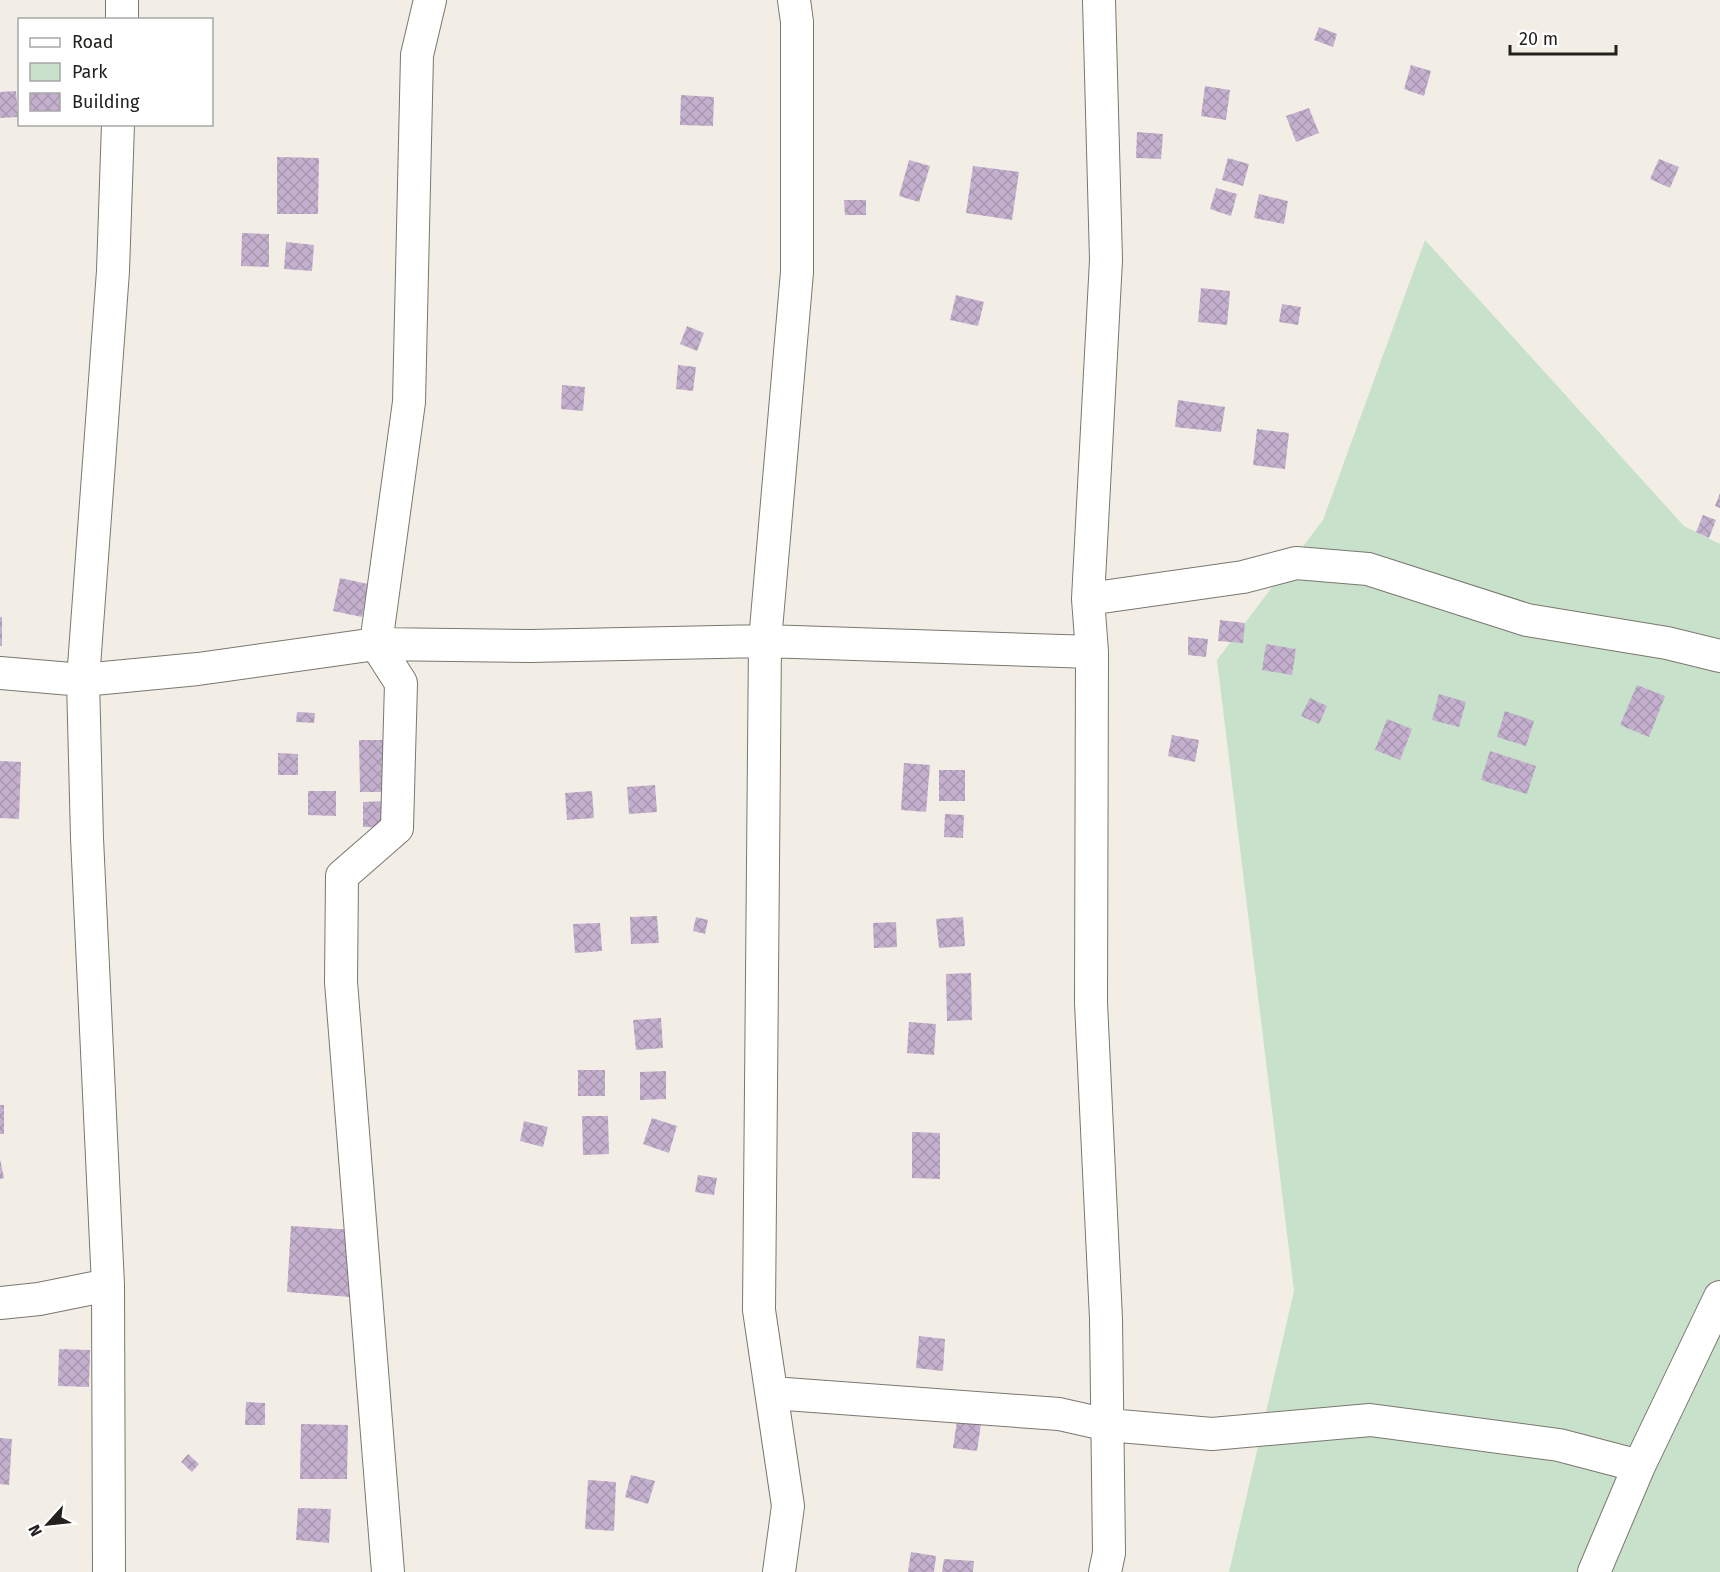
<svg xmlns="http://www.w3.org/2000/svg" width="1720" height="1572" font-family="'Fira Sans',sans-serif">
<style>
.green{fill:#c8e1cb}
.building{fill:url(#building-cross-hatch)}
.lines{fill:none;stroke-linecap:round;stroke-linejoin:round}
.minor-casing{stroke:#7a776f;stroke-width:34}
.minor{stroke:#fff;stroke-width:32}
</style>
<defs>
<pattern id="building-cross-hatch" width="8" height="8" patternUnits="userSpaceOnUse" patternTransform="scale(1.5)"><rect width="8" height="8" fill="#c4b0ce"/><path d="M0 0l8 8M0 8l8-8" fill="none" stroke="#a897b0"/></pattern>
</defs>
<rect width="100%" height="100%" fill="#f2eee5"/>
<path class="green" d="M1425,240L1684,526L1720,544V1572H1229L1294,1291L1217,660L1323,520Z"/>
<path class="building" d="M1319,27L1337,34L1333,47L1314,40Z
M1411,65L1431,71L1424,96L1404,89Z
M1205,86L1230,90L1226,120L1201,116Z
M16,91L18,117L0,118V92Z
M681,95L714,97L713,126L680,125Z
M1309,108L1319,133L1296,142L1286,116Z
M1137,132L1163,134L1161,159L1136,158Z
M277,157L319,158L318,214H277Z
M1228,158L1249,164L1243,186L1222,180Z
M1659,159L1679,167L1670,188L1650,179Z
M909,160L930,166L919,202L899,196Z
M973,166L1019,172L1012,220L966,213Z
M1216,188L1237,194L1231,216L1210,209Z
M1259,194L1288,201L1284,224L1254,218Z
M844,200H866V215H845Z
M242,233L269,234V267L241,266Z
M286,242L314,245L312,271L284,269Z
M1201,288L1230,291L1227,325L1198,322Z
M956,295L984,302L978,326L950,320Z
M1282,304L1301,307L1298,325L1279,322Z
M687,326L704,333L697,351L680,344Z
M678,365L696,367L693,391L676,389Z
M562,385L585,387L583,411L561,409Z
M1178,400L1225,407L1221,432L1175,427Z
M1257,429L1289,433L1285,469L1253,465Z
M1720,493V508L1715,506Z
M1703,515L1716,520L1709,538L1696,532Z
M340,578L368,584L362,617L333,611Z
M0,617H2V646H0Z
M1220,620L1245,623L1243,643L1218,641Z
M1188,637L1208,639L1206,657L1188,655Z
M1266,644L1296,649L1292,675L1262,670Z
M1637,685L1665,696L1649,737L1620,725Z
M1439,694L1466,702L1459,727L1432,720Z
M1310,698L1327,706L1319,724L1301,716Z
M1505,711L1534,721L1526,746L1497,737Z
M297,712L315,713L314,723L296,722Z
M1387,719L1412,729L1400,760L1375,750Z
M1172,735L1199,740L1195,762L1168,756Z
M359,740H387L388,792H360Z
M1490,751L1536,766L1527,794L1481,780Z
M278,753L298,754V775H278Z
M0,761L21,762L19,819L0,818Z
M904,763L930,765L926,812L901,810Z
M939,770H965V801H939Z
M655,785L657,812L629,814L627,787Z
M308,791H336V816L308,815Z
M592,791L594,818L567,820L565,793Z
M386,801L387,827H363V802Z
M945,814L964,815L963,838L944,837Z
M657,916L659,943L631,944L630,917Z
M696,917L708,920L705,934L693,931Z
M963,917L965,946L939,948L936,919Z
M896,922L897,947L874,948L873,923Z
M600,923L602,951L575,953L573,924Z
M971,973L972,1020L947,1021L946,974Z
M661,1018L663,1048L636,1050L633,1020Z
M909,1022L936,1024L934,1055L907,1053Z
M578,1070H605V1096H578Z
M666,1071V1099L640,1100V1072Z
M0,1105H4V1134H0Z
M582,1116H608L609,1154L583,1155Z
M652,1118L677,1126L669,1153L643,1144Z
M524,1121L548,1127L543,1147L520,1141Z
M912,1132L940,1133V1179L912,1178Z
M0,1159L4,1178L0,1179Z
M698,1175L717,1178L714,1195L695,1192Z
M291,1226L354,1230L350,1297L287,1292Z
M919,1336L945,1339L943,1371L916,1368Z
M59,1349L90,1350L89,1387L58,1386Z
M246,1402L265,1403V1425H245Z
M957,1421L981,1424L977,1451L953,1448Z
M301,1424L348,1425L347,1479H300Z
M0,1438L12,1439L9,1485L0,1484Z
M188,1454L199,1464L192,1472L181,1462Z
M631,1475L655,1481L648,1504L625,1497Z
M588,1480L616,1482L614,1531L585,1529Z
M298,1508L331,1509L329,1543L296,1540Z
M911,1552L936,1556L934,1572H908Z
M944,1559L974,1561L973,1572H942Z"/>
<g class="lines">
<defs>
<path id="minor" d="M1099,0L1106,260L1088,599L1092,652L1091,1003L1106,1319L1109,1553L1105,1572
M122,20V0
M1088,599L1243,577L1296,563L1368,569L1527,620L1667,643L1720,656
M0,673L83,680L198,669L376,644L530,646L765,641L1092,652
M0,1303L39,1299L108,1285
M772,1393L1059,1414L1108,1425L1212,1434L1370,1420L1559,1445L1639,1466
M109,1572L108,1285L87,838L83,680L113,271L118,124
M388,1572L341,982L342,876L397,828L401,683L376,644L409,402L417,55L430,0
M779,1572L788,1506L759,1310L765,641L797,272V22L794,0
M1594,1572L1639,1466L1720,1297"/>
</defs>
<use href="#minor" class="minor-casing"/>
<use href="#minor" class="minor"/>
</g>
<rect x="18" y="18" width="195" height="108" fill="#ffffff" stroke="#a7a6a5" stroke-width="1.5"/>
<rect x="30" y="38" width="30" height="9" fill="#ffffff" stroke="#a7a6a5" stroke-width="1.5"/>
<text x="72" y="48" font-size="18" fill="#23211e">Road</text>
<rect x="30" y="63" width="30" height="18" fill="#c8e1cb" stroke="#a7a6a5" stroke-width="1.5"/>
<text x="72" y="78" font-size="18" fill="#23211e">Park</text>
<rect x="30" y="93" width="30" height="18" fill="url(#building-cross-hatch)" stroke="#a7a6a5" stroke-width="1.5"/>
<text x="72" y="108" font-size="18" fill="#23211e">Building</text>
<g transform="translate(48 1524) rotate(243)" stroke="#ffffff" stroke-width="4.5" paint-order="stroke">
<path d="M0-4.5L10 22L0 15L-10 22Z" fill="#23211e"/>
<text y="-9" font-size="16" font-weight="bold" text-anchor="middle" fill="#23211e">N</text>
</g>
<path d="M1510 45v9h106v-9" fill="none" stroke="#23211e" stroke-width="3"/>
<text x="1519" y="45" font-size="18" fill="#23211e" stroke="#ffffff" stroke-width="4.5" paint-order="stroke">20 m</text>
</svg>
